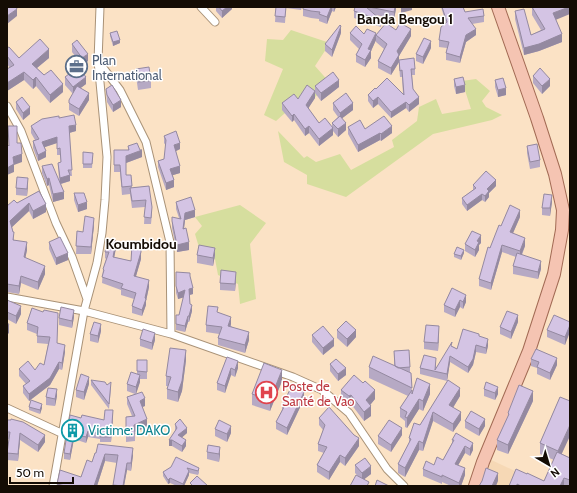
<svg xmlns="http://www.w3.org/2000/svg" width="577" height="493" font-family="Cabin,sans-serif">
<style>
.built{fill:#f6d8b5}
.green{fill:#d6de9e}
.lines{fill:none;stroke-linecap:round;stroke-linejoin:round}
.street-casing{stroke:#a99277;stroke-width:9}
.primary-casing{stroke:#a26a54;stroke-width:14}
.street{stroke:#fff;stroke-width:7}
.primary{stroke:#f5c4b2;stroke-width:12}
.wall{fill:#b6a9c4}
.shaded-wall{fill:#9489a0}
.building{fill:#d4c4e4;stroke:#9489a0}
.labels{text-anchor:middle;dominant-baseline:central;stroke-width:3;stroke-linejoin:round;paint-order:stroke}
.service-label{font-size:13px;fill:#4e5e75;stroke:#fff;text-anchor:start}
.health-label{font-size:13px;fill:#be3a42;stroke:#fff;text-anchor:start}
.culture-label{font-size:13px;fill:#0d838f;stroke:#fff;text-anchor:start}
.neighbourhood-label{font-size:14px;font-weight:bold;fill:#140c04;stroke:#fff}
</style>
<rect width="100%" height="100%" fill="#fbe2c5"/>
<path class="built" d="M485,457L547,486H475Z"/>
<path class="green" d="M291,30L330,43L315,66L331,84L310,101L302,98L276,121L264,115L283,69L265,61L267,39L283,40Z
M476,79L490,91L482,101L486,107L502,115L492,120L433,134L346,197L307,184V175L284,162L278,131L304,158L307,156L316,162L340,154L351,170L394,147L392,140L417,121L419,107L436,99L442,114L471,109L462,81Z
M240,205L266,223L250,244L256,299L240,304L238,284L218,275L215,259L201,254L195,234L202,226L195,217Z"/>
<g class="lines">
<defs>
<path id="street" d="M201,7L215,22
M98,61L120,90L146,142L170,242L171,334
M7,106L21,131L56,223L72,257L87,299
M7,297L84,311L171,334L293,377L322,390L349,413L387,469L404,486
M7,408L61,433
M53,486L84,311L97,263L102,233L105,200L107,157L98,61L100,7"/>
<path id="primary" d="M475,486L483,462L529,351L554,274L562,230L563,210L555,174L537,118L498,7"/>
</defs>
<use href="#street" class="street-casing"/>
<use href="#primary" class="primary-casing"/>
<use href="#street" class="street"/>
<use href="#primary" class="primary"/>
</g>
<path class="wall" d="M216,7H232V9L222,18L216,11Z
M276,7H302L301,10L286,8L285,23L275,22Z
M303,7H336L334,12L332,11L327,24L319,21V19L311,18L303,16Z
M355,7H396V9L394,19L376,15L381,20V27L354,18V11Z
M441,7H463L465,12L484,16V22L472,24L476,35L466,42L460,63L446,60V53L447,48L439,47V40L446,23Z
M532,7L556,20L562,42L539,51L524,55L515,19V11L531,35L541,30L532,15Z
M396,30L411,36L399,56V62L391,75L378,68V61L384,49L376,42V35Z
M110,33L120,43L113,46L110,36Z
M341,33L332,57L325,51V44Z
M350,33L364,34L376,40L371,51V58L365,67L356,62V55L359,49L350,40Z
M72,44L88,61L82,65L72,52Z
M7,48L19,58H49L37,68L63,92L50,103L36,86L33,89L24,80L7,91V69L10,68L7,64Z
M431,48L423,64L416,61V54Z
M399,60L415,69V75H412L413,89L419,104L409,112L406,108L391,118L378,104L373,108L368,101V95L376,89L403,94L402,77H400L399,66Z
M136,69L151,81V88L138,90L136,76Z
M533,76L550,86L542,94L533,83Z
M65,77L86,84L80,88L89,100L79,116L69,110V100L73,94L65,85Z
M454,79L465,92L456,94L454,86Z
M495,80L506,95L498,97L495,87Z
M315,86L339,87L321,101L315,93Z
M106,89L121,107L113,112L107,102Z
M315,98L308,108L319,123L332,127V123L338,117L333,110V103L353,110L342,118L346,130L338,137L333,131V135L319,146L309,133L305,136L294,120L292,122L282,110V103L298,99Z
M16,102L30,114L23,120L16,109Z
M59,118L76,131L69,133L72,176H70V181L61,184L64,199L53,202L49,185L47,186L42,173V166L59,180L58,163L61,162L60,155H57V143L45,147L46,157L38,161L33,148V141L35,140L31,133V126Z
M348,127L365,129L392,133L381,141L380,140L358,152L348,134Z
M164,136L180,149L176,151L180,173L173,175L174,187L166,190L158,167V161L164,159L166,146L164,143Z
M128,146L142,157L126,163V175H131L132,188L149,186L152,214L151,224H144L145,207L132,208L130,194L122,195L120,172H114V150H128Z
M527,146L540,160V167L530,169L527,153Z
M83,152L93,156L92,168H83Z
M28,185L27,196L16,195V188Z
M473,185L496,186L489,193V197L485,202L482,200L467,211L462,204V198L473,190Z
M39,191L46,212L33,219L29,211L12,227L14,240L27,250L25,258L45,274L38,290L21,283L19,294L7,292V206L17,203Z
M74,193L87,209L78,212L74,200Z
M176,202L195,217L185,220L184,229L189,250L177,252L172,228V221L179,218L176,209Z
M552,202L550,216L542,215V208Z
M520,217L513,233L525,246L522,255L541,269L538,279L513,274V266L516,257L502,252L491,290L479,286V279L490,248L501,226Z
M94,225L91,254H76L77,231L83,232Z
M49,242L68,260L56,265L49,249Z
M481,243L479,245V250L475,257L465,251V244Z
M116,248L114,257L131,261L141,259L136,276L149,287L146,301V305L142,316L132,313V306L134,299L121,295V290L102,283L103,269L106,259L105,258V252Z
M464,253L461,260L454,257V254Z
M197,255H215L213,266L197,263Z
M176,272L190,279L193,294L190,295V304L192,311L189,322H188L185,332L176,330V315H179L184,297L178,299L176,293Z
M236,279L235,291L220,290V283Z
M452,288L466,302L463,309L460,307L455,317L444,312V305Z
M7,300L21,314L16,324L7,319Z
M32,308L57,343L65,352L62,370L59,369L50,385L29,401L23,393V386L26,384L19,376V369L35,370L44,365L48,344L37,343V334L27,330V323Z
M218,313L231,324V326L249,340L245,353L218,345V338L219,334L206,332V325Z
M74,317L72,328L59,325V318Z
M518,322L511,339L500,334V327Z
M570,322L565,345L547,337V330Z
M337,330L356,337L347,347L337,338Z
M101,331L98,343L90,341V334Z
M439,334L438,351L424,349V342Z
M312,335L334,346L323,355L312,342Z
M479,336L488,346L486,354L476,352L473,365L468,373L450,362L447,381L420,374V368L436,365V368L452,346L457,349Z
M140,339L155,340L152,350L140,346Z
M394,351L410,367V373H411L412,394H430L423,411L419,409L407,428L405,427V421L400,417V408L408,396L369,378V367L394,366Z
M227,357L238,368L235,377L231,375L225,393L217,390V383Z
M531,359L557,365L550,380L537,374V368L531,366Z
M137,360H147V379H140V382L136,394L145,406L142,407L147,427L135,432V441L126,442V417L132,416L127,404V397L135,394L127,391V384L137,374Z
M186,360L182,391L178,402L167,399V389L168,386H166V376Z
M330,364L346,375L338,381L330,371Z
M91,380L107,385L111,388L109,409L91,385Z
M448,380L460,396L453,408L461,420L453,432L433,421L423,451L419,450L405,477L398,473V464L409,443V438L420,425Z
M282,381L270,411L252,405V394Z
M89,384L84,400L76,397V390Z
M484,389L498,394L495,400L484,396Z
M341,390L375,399L370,405L371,416L364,421L351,404L349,406L341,399Z
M57,396L55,406L46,405V397Z
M560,397L562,454L570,458V486H509L527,474L544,481L554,460L540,454V443Z
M304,399L287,435L276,429V422L282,410V405Z
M533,401L508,454L497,450V440L508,417V413Z
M29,407L42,408L40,414L29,410Z
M113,416L111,442H100V439L88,437L86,443L74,439L70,460L64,459V453L81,418L104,420Z
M319,418L359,446L345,466L340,462L329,480L317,472V465L324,453L318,451V444L323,430L319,425Z
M7,420L45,442L38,452L20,440L18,461L7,460V453L9,439H7Z
M465,421L485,426L479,436L465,428Z
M175,424L187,433L182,437L186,446L182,452L172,446H169V440L175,431Z
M215,429L231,433L227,442L215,436Z
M402,435L391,452L378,444V436Z
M452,440L473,450L470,456L465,453L458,465L465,475L461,486H451L442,482V484L423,476V469L434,465L443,460L452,443Z
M207,452L220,454L219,462L207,459Z
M95,453L133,455L131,471L127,470L124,486H113L117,463L105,461L97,486H57V484L81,477L92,462Z
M355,465L371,474L364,479L369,486L358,476L355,473Z
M171,467L199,468V473L198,475L189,473V475L184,486H177L170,483L168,484L163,476V472Z"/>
<path class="shaded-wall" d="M227,7H232V9L222,18V11Z
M331,7H332V11L327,24V17Z
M334,7H336L334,12Z
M395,7H396V9L394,19V12Z
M401,7H412V10L401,13Z
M569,7H570V14L553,21V13Z
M17,9V16L7,24V16Z
M341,26V33L332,57V50Z
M411,29V36L399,56V62L391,75V68L397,51Z
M476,29V35L466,42L460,63V57L466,35Z
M376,33V40L371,51V58L365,67V60L368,49Z
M562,34V42L539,51L524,55V48Z
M120,40V43L113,46V42Z
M431,41V48L423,64V57Z
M49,49V58L32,72V64Z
M88,54V61L82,65V58Z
M24,72V80L7,91V83Z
M36,77V86L33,89V80Z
M86,77V84L73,94V87Z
M550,79V86L542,94V86Z
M339,80V87L321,101V93Z
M63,84V92L50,103V95Z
M465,85V92L456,94V87Z
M506,88V95L498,97V90Z
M315,91V98L306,112V105Z
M89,93V100L79,116V109Z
M378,97V104L373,108V101Z
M419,97V104L409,112V105Z
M121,100V107L113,112V105Z
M406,102V108L391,118V112Z
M353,103V110L340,120V113Z
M30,107V114L23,120V113Z
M294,114V120L292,122V116Z
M346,123V130L338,137V129Z
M76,125V131L69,133V126Z
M309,126V133L305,136V129Z
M392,126V133L381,141V134Z
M333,128V135L319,146V139Z
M380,133V140L358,152V145Z
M57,137V143L42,148V142Z
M180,143V149L174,152V145Z
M142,150V157L126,163V156Z
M46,151V157L38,161V155Z
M22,154V162L14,165V172L7,175V168L13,157Z
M180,166V173L170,176V169Z
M70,175V181L60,184V178Z
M28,178V185L27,196V189Z
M49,178V185L47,186V179Z
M174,180V187L166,190V183Z
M496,180V186L489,193V197L485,202V196L487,189Z
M64,192V199L53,202V194Z
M482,194V200L467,211V205Z
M552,195V202L550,216V208Z
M87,202V209L78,212V205Z
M29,203V211L10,229V221Z
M46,204V212L33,219V211Z
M195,210V217L185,220L183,236V229L185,213Z
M520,210V217L510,240V232Z
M94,218V225L91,254V247Z
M481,235V243L479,245V250L475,257V250L477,241Z
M525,238V246L520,258V251Z
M116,241V248L113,264V257Z
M27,242V250L24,265V257Z
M189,242V250L177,252V245Z
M502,245V252L491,290V283Z
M141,246V259L134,283V276Z
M215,248V255L213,266V258Z
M464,250V253L461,260V256Z
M68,253V260L56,265V258Z
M541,261V269L538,279V272Z
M45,266V274L38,290V282Z
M236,272V279L235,291V284Z
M21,276V283L19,294V286Z
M149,280V287L146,301V305L142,316V310Z
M193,288V294L189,295V289Z
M185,290V297L178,299V293Z
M466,295V302L463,309V302Z
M460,300V307L455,317V310Z
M192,305V311L189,322V316Z
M21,306V314L16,324V316Z
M74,310V317L72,328V321Z
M518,315V322L511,339V332Z
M188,316V322L185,332V326Z
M231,317V324L228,333V326Z
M101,324V331L98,343V336Z
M9,325V333L7,335V327Z
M570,325V332L565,345V337Z
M439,326V334L438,351V343Z
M356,330V337L347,347V339Z
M249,332V340L245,353V345Z
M155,333V340L152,350V343Z
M334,339V346L323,355V348Z
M488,339V346L486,354V348Z
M65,345V352L62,370V363Z
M476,345V352L473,365L468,373V367Z
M186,350V360L182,391L178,402V392Z
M450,356V362L447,381V374Z
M557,358V365L550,380V373Z
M238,361V368L235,377V370Z
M59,362V369L50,385L29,401V394Z
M231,368V375L225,393V386Z
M346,368V375L338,381V374Z
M282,370V381L270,411V400Z
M140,375V382L136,394V387Z
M89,377V384L84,400V392Z
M430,384V394L423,411V401Z
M498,387V394L495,400V393Z
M460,388V396L449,414V405Z
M57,389V396L55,406V399Z
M375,390V399L366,410L371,406V416L364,421V412L366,400Z
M533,391V401L508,454V445Z
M304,392V399L287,435V428Z
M351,395V404L349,406V396Z
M145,398V406L140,408V401Z
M419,399V409L407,428V418Z
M42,404V408L40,414V410Z
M113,410V416L111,442V437Z
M433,412V421L423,451V443Z
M461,412V420L453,432V424Z
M147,419V427L134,432V425Z
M485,419V426L479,436V429Z
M570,425V436L558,462V451Z
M231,426V433L227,442V434Z
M187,428V433L178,441V435Z
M402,428V435L391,452V445Z
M88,431V437L86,443V437Z
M20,433V440L18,461V454Z
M74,434V439L70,460V454Z
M45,435V442L38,452V445Z
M359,438V446L345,466V458Z
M169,440H172V446H169Z
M186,440V446L182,452V446Z
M419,441V450L405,477V468Z
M473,443V450L470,456V449Z
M465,446V453L455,471V464Z
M220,447V454L219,462V454Z
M133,448V455L131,471V463Z
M105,454V461L97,486H94Z
M340,455V462L329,480V472Z
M127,463V470L124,486H123Z
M371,466V474L362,481V473Z
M465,468V475L461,486H459V483Z
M189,471V475L184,486H183V484Z
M498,473V481L496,486H492Z
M170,478V483L168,484V480Z
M564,478V486H560Z"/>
<path class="building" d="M7,7H16L17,9L7,16Z
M219,7H227L222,11Z
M276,7H286L285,17L275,16Z
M303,7H331L327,17L319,14L320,12L311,11L303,9Z
M355,7H366L381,20L354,11Z
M369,7H395L394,12Z
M442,7H463L465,12L483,9L484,16L468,18L476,29L466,35L460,57L446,53L449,42L439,40L441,27L447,22Z
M532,7H569L553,13L562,34L539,44L524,48L515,11L524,9L531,35L545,29Z
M386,23L396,30L400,23L411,29L397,51L399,55L391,68L378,61L387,44L376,35Z
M340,25L341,26L332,50L325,44Z
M356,26L364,34L367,29L376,33L368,49L371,50L365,60L356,55L362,44L350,33Z
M117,31L120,40L113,42L110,33Z
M424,38L431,41L423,57L416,54Z
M40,39L49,49L32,64L44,75L51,70L63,84L50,95L36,77L33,80L24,72L7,83V69L14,65L7,56V48L9,47L19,58Z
M77,40L88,54L82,58L72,44Z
M414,58L415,69H411L413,89L419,97L409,105L406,102L391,112L378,97L373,101L368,95L375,88L376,89L387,78L404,95L402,70L400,71L399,60Z
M78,67L86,77L73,87L65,77Z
M149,67L151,81L138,82L136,69Z
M540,68L550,79L542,86L533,76Z
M333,72L339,80L321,93L315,86Z
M463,77L465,85L456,87L454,79Z
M503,78L506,88L498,90L495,80Z
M112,85L121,100L113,105L107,95L106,89Z
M307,85L315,91L306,105L319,123L325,118L333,128L319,139L309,126L305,129L294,114L292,116L282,103L294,94L298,99Z
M77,86L89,93L79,109L69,103V100Z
M346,93L353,103L340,113L333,103Z
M22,97L30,107L23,113L16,102Z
M74,115L76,125L69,126L72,170H68L70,175L60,178L58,163L61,162L60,148L57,149V137L42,142L46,151L38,155L33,141L39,139L31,126L42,119L59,116V118Z
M340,116L346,123L338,129L332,123Z
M384,116L392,126L381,134L380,133L358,145L348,127L360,120L365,129Z
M8,126H17V143H21L22,154L13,157L14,164L7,168V144L9,146Z
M176,131L180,143L174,145L180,166L170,169L174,180L166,183L158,161L164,159L166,140L164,136Z
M137,143L140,150H142L126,156V175H131L132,186L122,187L120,165H114V150H129L128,146Z
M537,144L540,160L530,162L527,146Z
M83,152L93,153L92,164H83Z
M52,164L64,192L53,194L49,178L47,179L42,166Z
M486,171L496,180L487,189L489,191L485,196L482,194L467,205L462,198L476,188L473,185Z
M17,177L28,178L27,189L16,188Z
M149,186L152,207L151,218L144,217L146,200L132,201L130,188Z
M39,191L46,204L33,211L29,203L10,221L13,232H14L13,240L27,242L24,257L45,266L38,282L21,276L19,286L7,284V206L14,200L17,203Z
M74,193H84L87,202L78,205Z
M544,194L552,195L550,208H542Z
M191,197L195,210L185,213L183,229L186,228L189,242L177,245L172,221V217L181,219L176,202Z
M510,205L520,210L510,232L525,238L520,251L502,245L491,283L479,279L488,247L490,248L499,225L501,226Z
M85,216L94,218L91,247L76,246L77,231L83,232Z
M472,231L481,235L477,241L479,242L475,250L465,244Z
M60,237L68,253L56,258L49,242Z
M107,240L116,241L113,257L131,261L132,245L141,246V252L134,276L149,280L145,298L146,299L142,310L132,306L136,293L121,288L123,284L102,277L104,270L103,269L109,252H105Z
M199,245L215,248L213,258L197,255Z
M457,247L464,250L461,256L454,254Z
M517,253L541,261L538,272L513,266Z
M221,270L236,272L235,284L220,283Z
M176,272L190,273V276L193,288L189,289L190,304L192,305L189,316H188L185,326L176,324V315H179L185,290L178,293L176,286Z
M452,288L466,295L463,302L460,300L455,310L444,305Z
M7,300L21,306L16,316L7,312Z
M208,306L218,307L217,312L231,317L228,326L249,332L245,345L218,338L222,327L206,325Z
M61,307L74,310L72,321L59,318Z
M32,308L43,312L44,310L58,313L57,343L65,345L62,363L59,362L50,378L29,394L23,386L30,381L19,369L28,361L35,370L40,363L44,365L50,337L37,336L38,327L27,323Z
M507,311L518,315L511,332L500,327Z
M554,315L570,322V325L565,337L547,330Z
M346,321L356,330L347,339L337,330Z
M7,322L9,325L7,327Z
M94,322L101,324L98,336L90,334Z
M426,325L439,326L438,343L424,342Z
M323,326L334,339L323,348L312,335Z
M143,329L155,333L152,343L140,339Z
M463,329L479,334V336L488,339L486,348L476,345L473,359L468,367L450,356L447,374L420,368L424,355L436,358L435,370L452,342L451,346L457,349Z
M170,348L186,350L182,381L178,392L167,389L171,377L166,376Z
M536,349L557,358L550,373L537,367L539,362L531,359Z
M409,350L410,367L398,368L395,366L394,351Z
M373,356L411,373L412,388L369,367Z
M227,357L238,361L235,370L231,368L225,386L217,383Z
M336,359L346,368L338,374L330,364Z
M137,360H147V372L137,371Z
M264,363L282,370L270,400L252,394Z
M131,372L140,375L136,387L127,384Z
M81,374L89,377L84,392L76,390Z
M354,375L363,383L365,381L375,390L366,400L371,406L364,412L351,395L349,396L341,390Z
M417,378L430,384L423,401L419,399L407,418L405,417L407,412L400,408L412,390V394Z
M91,380L105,382L107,385L111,382L109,404Z
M448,380L460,388L449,405L461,412L453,424L433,412L423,443L419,441L405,468L398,464L411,439L409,438L414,423L420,425Z
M486,382L498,387L495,393L484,389Z
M519,385L533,391L508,445L497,440L509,414L508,413Z
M292,386L304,392L287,428L276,422L284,407L282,405Z
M48,388L57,389L55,399L46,397Z
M142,392L145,398L140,401L147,419L134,425L135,434H126V417L135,416L127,397Z
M560,397L570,401V425L558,451L540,443Z
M31,400L42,404L40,410L29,407Z
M329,407L354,435L359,438L345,458L340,455L329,472L317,465L327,447L318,444L325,425L319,418Z
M105,410H113L111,437H100V434L88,431L86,437L74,434L70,454L64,453L70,415L81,418L82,415L104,420Z
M471,411L485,419L479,429L465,421Z
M11,419L23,422L45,435L38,445L20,433L18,454L7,453L10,432H7V420H11Z
M180,419L187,428L178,435L186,440L182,446L172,440H169L177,428L175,424Z
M219,420L231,426L227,434L215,429Z
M389,420L402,428L391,445L378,436Z
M456,433L473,443L470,449L465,446L455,464L465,468L459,483L442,475V477L423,469L426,461L434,465L437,457L443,460L454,440H452Z
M98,444L133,448L131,463H127L123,486L113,485L118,455L105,454L94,486H65L57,484L60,470L81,477L87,460L92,462L95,453H96Z
M208,445L220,447L219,454L207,452Z
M557,452L570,458V480L564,478L560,486H521L517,484V486H509L516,469L527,474V473L544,481Z
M176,457L199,468L198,471L187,468L189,471L183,484L170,478L168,480L163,472L171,467Z
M365,458L371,466L362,473L355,465Z
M486,468L498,473L492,486H479L482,481Z
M356,475L369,482L367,486H350Z
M197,476L208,486H193L190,483Z
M377,480L389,486H375Z"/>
<defs>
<symbol id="office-ring" viewBox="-11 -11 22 22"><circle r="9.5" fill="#fff" stroke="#5c6f8a" stroke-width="1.5"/><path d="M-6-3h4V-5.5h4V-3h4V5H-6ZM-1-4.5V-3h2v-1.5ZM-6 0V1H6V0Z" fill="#5c6f8a"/></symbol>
<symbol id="hospital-ring" viewBox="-11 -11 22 22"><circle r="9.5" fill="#fff" stroke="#e0444e" stroke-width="1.5"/><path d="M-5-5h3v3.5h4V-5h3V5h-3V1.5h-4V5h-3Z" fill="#e0444e"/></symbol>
<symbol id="building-ring" viewBox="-11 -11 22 22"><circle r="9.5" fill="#fff" stroke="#0f9aa8" stroke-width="1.5"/><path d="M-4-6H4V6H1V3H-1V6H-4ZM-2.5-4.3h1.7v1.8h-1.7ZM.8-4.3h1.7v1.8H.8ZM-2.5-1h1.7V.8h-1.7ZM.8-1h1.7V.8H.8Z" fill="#0f9aa8"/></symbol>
</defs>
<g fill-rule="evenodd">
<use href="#office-ring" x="64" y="54" width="25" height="25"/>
<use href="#hospital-ring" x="254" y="380" width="25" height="25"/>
<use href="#building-ring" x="60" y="418" width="25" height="25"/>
</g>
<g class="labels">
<g class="service-label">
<text x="92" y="60">Plan<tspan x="92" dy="15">International</tspan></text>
</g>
<g class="health-label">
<text x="282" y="386">Poste de<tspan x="282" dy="15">Santé de Vao</tspan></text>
</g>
<g class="culture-label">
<text x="88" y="430">Victime: DAKO</text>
</g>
<g class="neighbourhood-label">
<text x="405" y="19">Banda Bengou 1</text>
<text x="141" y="244">Koumbidou</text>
</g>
</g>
<rect width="577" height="493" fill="none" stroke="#140c04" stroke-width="16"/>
<g transform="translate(549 465) rotate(142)" stroke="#ffffff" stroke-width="3" paint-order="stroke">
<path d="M0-3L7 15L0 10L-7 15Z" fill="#140c04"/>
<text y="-6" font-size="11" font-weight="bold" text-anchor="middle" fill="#140c04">N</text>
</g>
<path d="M10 477v6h63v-6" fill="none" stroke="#140c04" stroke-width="2"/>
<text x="16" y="477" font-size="12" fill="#140c04" stroke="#ffffff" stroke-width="3" paint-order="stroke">50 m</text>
</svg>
